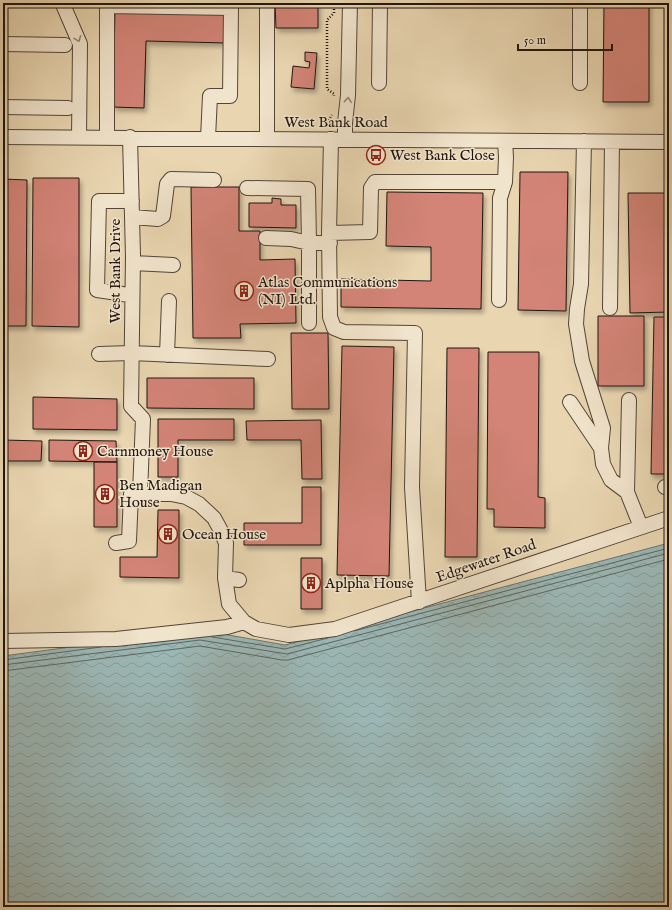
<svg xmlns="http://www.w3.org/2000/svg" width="672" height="910" font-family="'IM FELL English',serif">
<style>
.water{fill:url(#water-waves);stroke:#697673}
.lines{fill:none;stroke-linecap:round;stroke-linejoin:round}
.shore{stroke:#5d6662;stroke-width:1}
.building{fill:#d38477;stroke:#1f150f;filter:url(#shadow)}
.minor-casing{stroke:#524538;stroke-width:16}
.path{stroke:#1f150f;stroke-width:2.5;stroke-dasharray:1 2;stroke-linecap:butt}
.minor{stroke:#f1e4cc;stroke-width:14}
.oneway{stroke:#928777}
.labels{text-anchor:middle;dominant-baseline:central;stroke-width:3;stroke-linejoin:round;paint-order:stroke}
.street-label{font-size:15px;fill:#1f150f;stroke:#f1e4cc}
.poi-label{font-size:15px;fill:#1f150f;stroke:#f1e4cc;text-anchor:start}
</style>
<defs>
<pattern id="water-waves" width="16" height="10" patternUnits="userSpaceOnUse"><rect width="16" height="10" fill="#9bb7b5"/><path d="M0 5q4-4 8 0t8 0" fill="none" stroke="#859c9a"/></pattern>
<filter id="shadow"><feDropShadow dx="2.5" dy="4" stdDeviation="2" flood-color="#0004"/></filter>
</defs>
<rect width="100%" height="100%" fill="#e9d6b1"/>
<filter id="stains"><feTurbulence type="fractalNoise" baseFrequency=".005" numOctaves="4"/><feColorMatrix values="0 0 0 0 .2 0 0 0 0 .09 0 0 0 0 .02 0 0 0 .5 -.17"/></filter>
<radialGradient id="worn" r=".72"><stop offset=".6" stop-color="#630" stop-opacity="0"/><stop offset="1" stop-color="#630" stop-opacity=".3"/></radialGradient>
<path class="water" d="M669,543V907H3V656L200,630L285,645Z"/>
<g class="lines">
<path class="shore" d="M354,631L669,548
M212,637L285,649L328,638
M3,660L101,647
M3,665L200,640L287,654L669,553
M3,671L200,646L282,660H288L669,559"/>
</g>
<path class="building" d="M275,3H318V28H276Z
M604,3H649V102H603Z
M115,10L227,12V43L146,41L144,108L113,107Z
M305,52L317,53L314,89L291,87L293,66L309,68L310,62L305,61Z
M520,172H568L566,311L518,310Z
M33,178H79V327L32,326Z
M3,179L27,180L26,326H3Z
M191,187H239V231H260V260L295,259L296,323L240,324L241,338H193Z
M387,192L483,193L481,309L341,307V279L431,281V247L386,246Z
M628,193H669V312L630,313Z
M272,198L281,199V205H296V228L249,227V203H272Z
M598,316H644V386H598Z
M654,317H669V474H651Z
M291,333H328L329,409H292Z
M342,346L394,347L389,576L337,575Z
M447,348H479L477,557H445Z
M488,352H539L538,497L545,498V528L494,527V509H487Z
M147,378H254V409L147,408Z
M33,397L117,399V430L33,429Z
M158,419H234V440H178V477H158Z
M321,420L322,479H302L301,440H247L246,421Z
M3,440L42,441L41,461H3Z
M49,440L116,441L117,462L49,461Z
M94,462H117V527H94Z
M302,487H321V545H244V523H302Z
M158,510H179V578L120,577V557H157Z
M301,558H322V609H301Z"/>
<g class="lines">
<defs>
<path id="minor" d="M64,3V7L80,44L79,137
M267,7V139
M3,44L65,45
M379,83L380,3
M580,83V3
M3,107L68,108
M3,137L669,142
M107,137V6L231,8L230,96H210L208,138
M130,137L133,256L131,406L143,419L140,493
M331,139L329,233L330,317L334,328L344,332L415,333L412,487L419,602
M345,139V123L348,95L350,3
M584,141L581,284L577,309L576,324L582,361L603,428L601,448L603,464L611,480L627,492
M247,188L308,189L309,243V323
M132,201H99L97,290L118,293L132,296
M132,217L158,219L163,216L167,184L171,179L214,180
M329,233L370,232L371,188L375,182H505
M266,238L291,239L309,243H330
M133,263L173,265
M499,300L500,198L505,182L506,157L505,141
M610,308L612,142
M99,354L131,353L268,359
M167,355L169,301
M629,400L627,492L641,527
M570,402L601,448
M665,487H669
M116,543L129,541L131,494H171L186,497L199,504L214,518L220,529L226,543L225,578L229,604L244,622L256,629L289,635L335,629L669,518
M225,578L239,580
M3,641L116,639L227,627L244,622"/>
</defs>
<use href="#minor" class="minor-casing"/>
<path class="path" d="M334,3V13L327,20V89L334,94V96
M327,123L332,115"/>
<use href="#minor" class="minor"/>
</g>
<defs><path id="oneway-chevron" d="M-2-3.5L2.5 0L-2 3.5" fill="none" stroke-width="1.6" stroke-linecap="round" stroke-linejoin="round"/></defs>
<g class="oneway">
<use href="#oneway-chevron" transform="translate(78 39) rotate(69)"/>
<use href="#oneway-chevron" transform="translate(348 100) rotate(-84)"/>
</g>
<defs>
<symbol id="bus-ring" viewBox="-11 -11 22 22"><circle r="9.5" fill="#f1e4cc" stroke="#8f2418" stroke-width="1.5"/><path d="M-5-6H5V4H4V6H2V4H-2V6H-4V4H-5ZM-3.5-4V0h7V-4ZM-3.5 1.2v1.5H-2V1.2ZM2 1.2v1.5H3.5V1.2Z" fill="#8f2418"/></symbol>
<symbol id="building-ring" viewBox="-11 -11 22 22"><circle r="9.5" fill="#f1e4cc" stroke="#8f2418" stroke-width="1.5"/><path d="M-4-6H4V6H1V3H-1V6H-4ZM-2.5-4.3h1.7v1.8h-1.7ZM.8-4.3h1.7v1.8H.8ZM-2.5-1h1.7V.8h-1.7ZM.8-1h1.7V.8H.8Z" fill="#8f2418"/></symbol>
</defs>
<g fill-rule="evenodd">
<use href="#bus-ring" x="365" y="144" width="22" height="22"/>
<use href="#building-ring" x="233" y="280" width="22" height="22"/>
<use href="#building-ring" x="72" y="440" width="22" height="22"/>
<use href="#building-ring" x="94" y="483" width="22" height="22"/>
<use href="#building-ring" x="157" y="523" width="22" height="22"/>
<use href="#building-ring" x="300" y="572" width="22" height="22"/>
</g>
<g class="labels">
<g class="street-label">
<text x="336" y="122">West Bank Road</text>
<text transform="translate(115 271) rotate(-90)">West Bank Drive</text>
<text transform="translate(486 561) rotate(-19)">Edgewater Road</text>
</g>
<g class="poi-label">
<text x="390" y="155">West Bank Close</text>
<text x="258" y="282">Atlas Communications<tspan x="258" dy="17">(NI) Ltd.</tspan></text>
<text x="97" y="451">Carnmoney House</text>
<text x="119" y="485">Ben Madigan<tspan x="119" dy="17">House</tspan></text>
<text x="182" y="534">Ocean House</text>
<text x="325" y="583">Aplpha House</text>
</g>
</g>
<rect width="672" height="910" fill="none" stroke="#e9d6b1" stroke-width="16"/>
<rect x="4" y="4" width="664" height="902" fill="none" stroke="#1f150f" stroke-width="2"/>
<rect x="8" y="8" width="656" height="894" fill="none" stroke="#1f150f"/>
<path d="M518 44v6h94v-6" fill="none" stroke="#1f150f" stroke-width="2"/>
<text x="524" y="44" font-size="12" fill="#1f150f" stroke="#f1e4cc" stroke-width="3" paint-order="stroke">50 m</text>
<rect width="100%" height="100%" filter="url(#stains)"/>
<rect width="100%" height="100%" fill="url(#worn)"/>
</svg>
